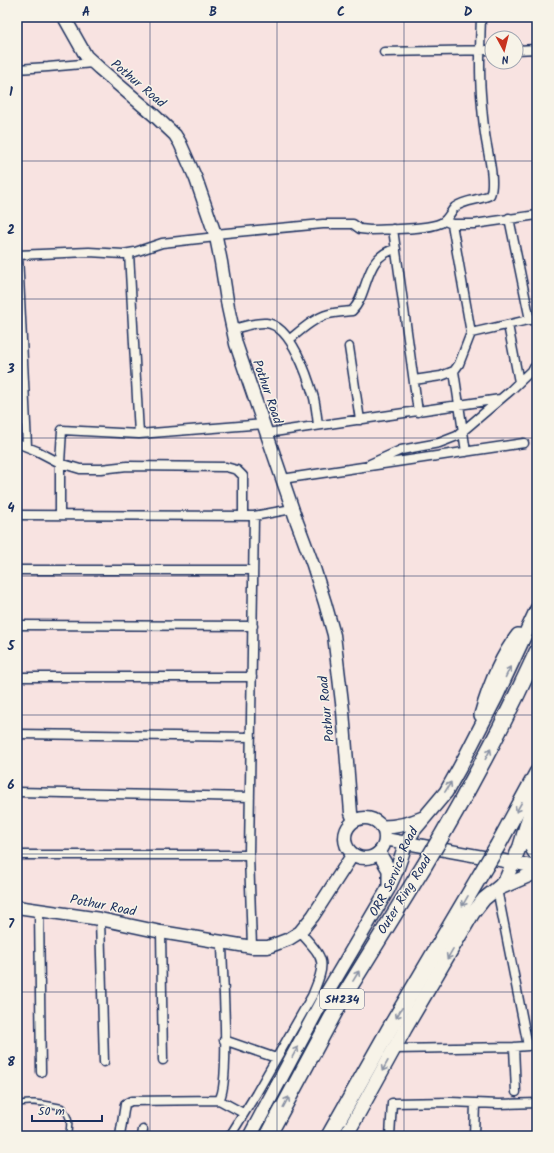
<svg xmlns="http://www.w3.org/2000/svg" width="554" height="1153" font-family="Kalam,sans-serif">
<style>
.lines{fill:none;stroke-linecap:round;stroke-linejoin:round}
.lane-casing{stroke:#1b2f5e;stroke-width:7}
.street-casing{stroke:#1b2f5e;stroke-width:11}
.secondary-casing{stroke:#1b2f5e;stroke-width:15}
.primary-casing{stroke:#1b2f5e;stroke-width:16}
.highway-casing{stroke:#1b2f5e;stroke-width:18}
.lane{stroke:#f7f3e8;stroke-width:4}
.street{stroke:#f7f3e8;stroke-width:8}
.secondary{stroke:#f7f3e8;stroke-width:12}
.primary{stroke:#f7f3e8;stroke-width:13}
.highway{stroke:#f7f3e8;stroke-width:15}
.highway-bridge-casing{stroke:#1b2f5e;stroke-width:18;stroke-linecap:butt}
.highway-bridge{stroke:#f7f3e8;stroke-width:15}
.oneway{stroke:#8991a3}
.grid{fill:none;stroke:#1b2f5e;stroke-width:1;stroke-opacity:0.55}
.labels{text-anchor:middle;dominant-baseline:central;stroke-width:3;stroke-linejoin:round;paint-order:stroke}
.shield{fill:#f7f3e8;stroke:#5d6a87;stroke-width:1}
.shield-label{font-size:12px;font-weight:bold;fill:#1b2f5e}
.street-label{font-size:13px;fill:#1b2f5e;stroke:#f7f3e8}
.neatline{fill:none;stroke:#1b2f5e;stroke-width:1.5}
.grid-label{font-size:13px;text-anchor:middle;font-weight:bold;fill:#1b2f5e}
</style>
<rect width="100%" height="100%" fill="#f8e3e1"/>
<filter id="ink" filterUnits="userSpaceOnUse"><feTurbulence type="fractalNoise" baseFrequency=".025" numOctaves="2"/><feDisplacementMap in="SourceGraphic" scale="8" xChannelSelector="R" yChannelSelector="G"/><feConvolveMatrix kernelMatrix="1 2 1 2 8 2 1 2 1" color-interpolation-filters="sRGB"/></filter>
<g filter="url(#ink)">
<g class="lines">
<defs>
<path id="lane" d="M17,1105C27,1099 50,1105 62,1107C71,1119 70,1122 68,1136"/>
<path id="street" d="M516,50L537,49
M384,52L492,50
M17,69L48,67L93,63
M509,218L530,320
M447,222L452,224H474L537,215
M393,229L418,412
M215,234L323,224H353L360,229L370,230C388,229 426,230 441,223C448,220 450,212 455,207C464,200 480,200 490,195C496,181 487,150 485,134C483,121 482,108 481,94C479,69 480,43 481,17
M129,253L139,434
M17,255L89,252L123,254L135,252L162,243L216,237
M18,255L27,446
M508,325L519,382
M233,329C243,327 255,322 266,323C291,325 308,377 314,398C316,407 317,416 318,425
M471,333L537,318
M289,340C301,330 314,318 329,314C337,312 344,312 352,311C370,293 363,256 396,249
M349,347L360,420
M454,371L466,452
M414,380L441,376L454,371L459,364L471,333L452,224
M267,433L500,399
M17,443L37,451L60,463L80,469H101L127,466L226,467L237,470L243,476V516
M370,464L401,450L439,443L457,436L510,391L537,365
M282,479L524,443
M17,515L254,516L292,509
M60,515V463L62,430L139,434L264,424
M17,570H253
M17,625L253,626
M17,677H252
M17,734L251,737
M17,792L250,797
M17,855H249
M39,909L41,1072
M100,919L104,1062
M161,932L163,1060
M252,947L249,855L254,516
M224,1040L276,1058
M514,1047L516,1092
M394,1049L514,1047L528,1046L497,889
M219,1100C231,1084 222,969 222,942
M120,1136L125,1104L131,1101L219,1100L243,1113
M142,1136L143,1130
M230,1136L256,1094L312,996C327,960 325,960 300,932
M390,1136L392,1103L451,1102L499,1104L537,1103
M474,1136L475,1103"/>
<path id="secondary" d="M64,17L86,56L99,68L155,116L175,135L180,143L196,179L216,237L221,262L228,307L236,344L297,522L313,565L325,603L334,635L343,711L351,813L354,821
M345 838a20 20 0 1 1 40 0a20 20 0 1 1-40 0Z
M385,839L537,867
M17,907L100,919L161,932L222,942L252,947H268L289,939L300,932L313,916L353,854"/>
<g id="primary">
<path d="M481,715C489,687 500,658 518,635"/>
<path d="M383,827C397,827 409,824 423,818"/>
<path d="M526,829C527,840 531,848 537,856"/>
<path d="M379,853L389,870V884"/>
<path d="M500,888L537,872"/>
<path id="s1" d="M250,1136L321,1003L388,889L397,869L406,843L414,830L446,792L460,767L496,697L537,609"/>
<path d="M346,1136L405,1029L473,913L484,899L500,886L506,879L520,846L530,813L537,798"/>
</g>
<path id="highway" d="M441,837C476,777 508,715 537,652
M498,845L537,773
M268,1136L339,1004L424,866
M329,1136L390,1028L485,867"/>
</defs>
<use href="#lane" class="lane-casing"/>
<use href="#street" class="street-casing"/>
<use href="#secondary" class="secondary-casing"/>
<use href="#primary" class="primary-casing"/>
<use href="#highway" class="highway-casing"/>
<use href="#lane" class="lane"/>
<use href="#street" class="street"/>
<use href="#secondary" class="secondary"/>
<use href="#primary" class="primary"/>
<use href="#highway" class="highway"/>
<defs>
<path id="highway-bridge" d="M424,866L441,837
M485,867L498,845"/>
</defs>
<use href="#highway-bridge" class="highway-bridge-casing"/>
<use href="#highway-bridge" class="highway-bridge"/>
</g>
<defs><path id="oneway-shaft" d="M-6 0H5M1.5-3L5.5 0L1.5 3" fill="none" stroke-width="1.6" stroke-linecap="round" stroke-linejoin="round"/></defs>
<g class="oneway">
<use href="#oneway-shaft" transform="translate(508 672) rotate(-65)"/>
<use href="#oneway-shaft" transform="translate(488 754) rotate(-63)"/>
<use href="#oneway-shaft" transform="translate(448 787) rotate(-58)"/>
<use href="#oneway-shaft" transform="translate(519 807) rotate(119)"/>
<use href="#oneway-shaft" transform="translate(465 901) rotate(120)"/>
<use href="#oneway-shaft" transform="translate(450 954) rotate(120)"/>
<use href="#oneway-shaft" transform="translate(356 976) rotate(-59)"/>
<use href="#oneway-shaft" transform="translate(399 1013) rotate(120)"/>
<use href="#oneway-shaft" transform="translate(295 1052) rotate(-62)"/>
<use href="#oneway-shaft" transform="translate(385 1066) rotate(119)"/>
<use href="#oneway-shaft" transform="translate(286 1102) rotate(-62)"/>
</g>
</g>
<path class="grid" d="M150,17V1136M277,17V1136M404,17V1136M17,161H537M17,299H537M17,438H537M17,576H537M17,715H537M17,854H537M17,992H537"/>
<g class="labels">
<rect class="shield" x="320" y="989" width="44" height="20" rx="3"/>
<g class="shield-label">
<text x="342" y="999">SH234</text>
</g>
<g class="street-label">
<text transform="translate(138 84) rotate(40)">Pothur Road</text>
<text transform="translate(267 392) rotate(71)">Pothur Road</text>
<text transform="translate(327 709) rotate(-96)">Pothur Road</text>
<text stroke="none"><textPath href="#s1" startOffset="301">ORR Service Road</textPath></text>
<text transform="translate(405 895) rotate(-58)">Outer Ring Road</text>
<text transform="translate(103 906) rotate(11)">Pothur Road</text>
</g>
</g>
<rect width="554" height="1153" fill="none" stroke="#f7f3e8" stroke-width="44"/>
<g transform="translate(504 50) rotate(173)"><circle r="19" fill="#f7f3e8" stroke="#9fa5b1"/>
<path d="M0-3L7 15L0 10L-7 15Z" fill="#c8321e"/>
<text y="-6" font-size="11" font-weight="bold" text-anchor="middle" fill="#1b2f5e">N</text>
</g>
<path d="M32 1115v6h70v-6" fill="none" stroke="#1b2f5e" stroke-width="2"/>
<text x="38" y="1115" font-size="12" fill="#1b2f5e" stroke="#f7f3e8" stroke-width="3" paint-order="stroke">50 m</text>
<rect x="22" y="22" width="510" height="1109" class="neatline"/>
<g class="grid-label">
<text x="86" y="16">A</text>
<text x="213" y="16">B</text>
<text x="341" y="16">C</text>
<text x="468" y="16">D</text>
<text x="11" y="96">1</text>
<text x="11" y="234">2</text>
<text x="11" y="373">3</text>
<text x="11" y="512">4</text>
<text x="11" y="650">5</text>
<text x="11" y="789">6</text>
<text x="11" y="928">7</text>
<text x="11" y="1066">8</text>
</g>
</svg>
